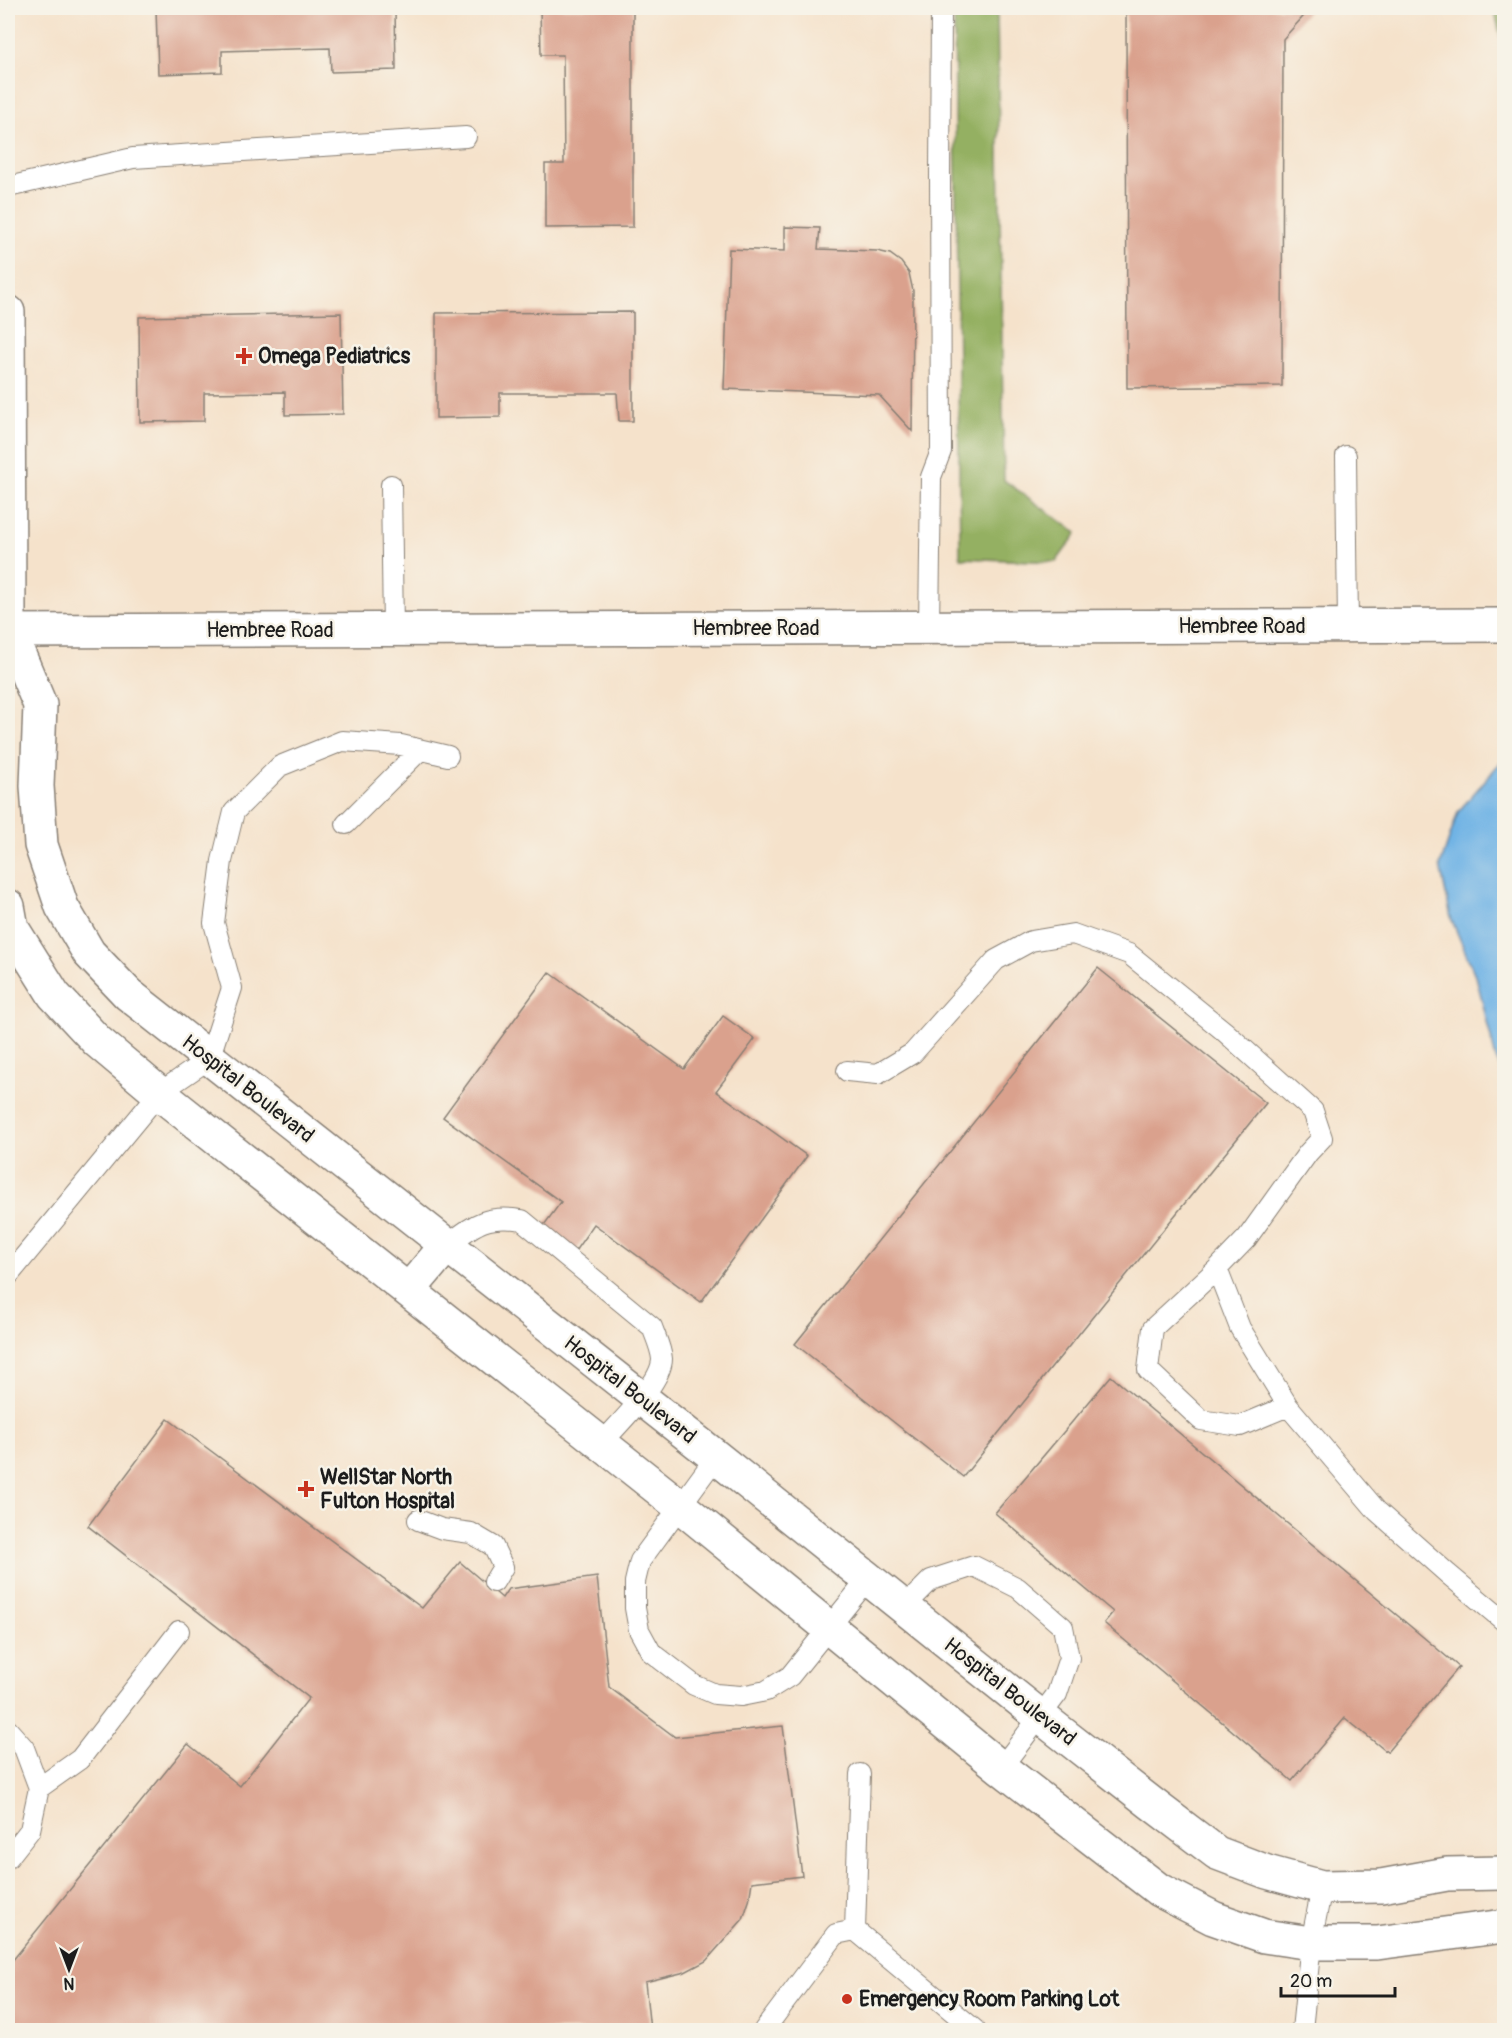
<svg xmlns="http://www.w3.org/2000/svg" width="1512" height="2038" font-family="Pangolin,sans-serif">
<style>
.forest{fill:#94b062;stroke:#58663f;stroke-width:1.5}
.water{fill:#6fb3e5;stroke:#466880;stroke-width:1.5}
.building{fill:#daa18d}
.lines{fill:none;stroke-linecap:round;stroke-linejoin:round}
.service-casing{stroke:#887f74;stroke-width:22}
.minor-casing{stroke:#887f74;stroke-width:36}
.tertiary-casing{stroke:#887f74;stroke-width:36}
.service{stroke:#fff;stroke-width:20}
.minor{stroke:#fff;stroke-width:33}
.tertiary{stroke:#fff;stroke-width:33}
.poi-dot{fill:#c8321e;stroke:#f7f3e8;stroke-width:2}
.labels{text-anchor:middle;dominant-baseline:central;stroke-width:5;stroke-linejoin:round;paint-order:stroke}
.poi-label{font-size:21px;font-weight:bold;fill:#1c1c1c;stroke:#f7f3e8;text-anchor:start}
.street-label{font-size:21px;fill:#1c1c1c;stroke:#f7f3e8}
</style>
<rect width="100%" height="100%" fill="#f7f3e8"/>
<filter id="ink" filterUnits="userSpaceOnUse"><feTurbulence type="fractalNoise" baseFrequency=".0167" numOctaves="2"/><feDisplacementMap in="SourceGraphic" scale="12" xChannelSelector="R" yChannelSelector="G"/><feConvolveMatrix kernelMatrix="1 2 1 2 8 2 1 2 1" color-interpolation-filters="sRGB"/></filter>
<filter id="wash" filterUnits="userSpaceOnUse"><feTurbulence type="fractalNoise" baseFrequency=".008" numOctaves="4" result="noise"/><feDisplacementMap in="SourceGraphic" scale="24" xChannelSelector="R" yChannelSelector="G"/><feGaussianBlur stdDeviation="1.35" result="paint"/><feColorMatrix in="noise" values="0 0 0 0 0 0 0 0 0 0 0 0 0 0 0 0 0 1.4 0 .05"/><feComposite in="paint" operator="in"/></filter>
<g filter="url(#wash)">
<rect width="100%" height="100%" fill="#f5e2cb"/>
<path class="forest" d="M954,8H997L1004,480L1077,533L1056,562L960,558Z
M1494,8H1504V52Z"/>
<path class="water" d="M1504,758V1074L1496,1059L1477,980L1451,918L1440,866L1458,812Z"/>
<g id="blocks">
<path class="building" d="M156,8H395L396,70L331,72L330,48L222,51V72L158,74Z
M540,8H633V227L545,228V164H564L563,55H541Z
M1126,8H1311L1283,39L1282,386L1127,388Z
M785,227L820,228L818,249L877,251L890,254L901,262L909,273L913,291L912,431L879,395L724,389L729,249L785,251Z
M633,312V421H619L617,393H500V417L436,418V313Z
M341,313L343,414L285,415V392L204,393V421L140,422L139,317Z
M1098,968L1266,1103L963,1477L795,1344Z
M549,972L684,1069L723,1016L755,1039L716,1091L807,1156L701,1302L594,1224L566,1264L533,1240L561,1202L443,1117Z
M1111,1376L1459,1667L1387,1752L1345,1718L1292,1781L1104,1623L1113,1612L995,1513Z
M168,1419L422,1608L460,1562L502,1598L508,1589L597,1577L609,1687L675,1737L783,1726L802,1876L752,1882L749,1901L743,1919L706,1961L685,1972L645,1982L650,2030H8V1966L188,1744L240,1786L309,1698L88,1526Z"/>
</g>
</g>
<g filter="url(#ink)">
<use href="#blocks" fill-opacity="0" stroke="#887f74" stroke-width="1.5"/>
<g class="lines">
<defs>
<path id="service" d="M8,187L133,158L466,137
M1346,456L1348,625
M391,485L393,630
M929,628L931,477L941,451L940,177L941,8
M346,824L420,750
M847,1071L878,1074L913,1053L996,960L1031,941L1073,934L1129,954L1224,1031L1313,1111L1322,1138L1308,1153L1247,1238L1217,1269
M446,1246C474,1225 485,1214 522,1220L652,1327C656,1338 661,1348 662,1359C662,1383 617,1425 602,1443
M8,1276L159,1093L209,1059L232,988L214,923L222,861L234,812L280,766L342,741L401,745L448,756
M1288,1406L1240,1426L1201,1420L1148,1370L1153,1328L1217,1269L1240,1328L1288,1406L1377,1511L1448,1574L1504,1621
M716,1457L640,1561L635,1582V1608L639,1630L651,1652L694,1685L715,1694L741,1696L766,1691L790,1676L868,1579
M418,1520L442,1529L471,1533L493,1546L503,1567L494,1582
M903,1608L931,1580L974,1566L1018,1588L1063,1627L1069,1658L1057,1694L1001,1768
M8,1730L24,1748L39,1788L30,1830L8,1858
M39,1788L80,1759L179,1631
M855,1930L860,1774
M764,2030L836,1934L855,1930L975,2030
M1302,2030L1311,1943L1322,1887"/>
<path id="minor" d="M8,312L9,631L8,638
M9,631L40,705L37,786L41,845L62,907L89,953L128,994L716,1457L1041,1717L1151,1803L1217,1853L1267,1872L1322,1887L1381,1886L1447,1874L1504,1873
M8,906L12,928L54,995L97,1041L159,1093L680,1506L1001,1768L1159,1890L1213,1918L1264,1936L1311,1943H1377L1504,1926
M409,1290L446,1246"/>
<path id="tertiary" d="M8,631L1504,625"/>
</defs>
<use href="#service" class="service-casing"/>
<use href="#minor" class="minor-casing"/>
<use href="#tertiary" class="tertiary-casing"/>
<use href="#service" class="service"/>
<use href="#minor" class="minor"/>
<use href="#tertiary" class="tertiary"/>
</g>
</g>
<g class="poi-dot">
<path d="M241 347h6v6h6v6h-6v6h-6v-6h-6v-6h6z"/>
<path d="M303 1480h6v6h6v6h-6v6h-6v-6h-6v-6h6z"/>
<circle cx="847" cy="1999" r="6"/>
</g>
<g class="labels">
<g class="poi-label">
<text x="258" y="356">Omega Pediatrics</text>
<text x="320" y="1477">WellStar North<tspan x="320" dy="24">Fulton Hospital</tspan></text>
<text x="859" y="1999">Emergency Room Parking Lot</text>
</g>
<g class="street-label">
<text x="1242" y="626">Hembree Road</text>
<text x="756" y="628">Hembree Road</text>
<text x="270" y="630">Hembree Road</text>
<text transform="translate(248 1089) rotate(38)">Hospital Boulevard</text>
<text transform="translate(630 1390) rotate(38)">Hospital Boulevard</text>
<text transform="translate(1010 1692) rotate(38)">Hospital Boulevard</text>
</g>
</g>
<rect width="1512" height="2038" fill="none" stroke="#f7f3e8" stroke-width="30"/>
<g transform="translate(69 1969) rotate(180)" stroke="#f7f3e8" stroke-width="4.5" paint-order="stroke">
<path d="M0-4.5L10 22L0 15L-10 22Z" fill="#1c1c1c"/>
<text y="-9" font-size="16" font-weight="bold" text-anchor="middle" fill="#1c1c1c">N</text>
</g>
<path d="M1281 1987v9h114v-9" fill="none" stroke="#1c1c1c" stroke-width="3"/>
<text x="1290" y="1987" font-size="18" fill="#1c1c1c" stroke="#f7f3e8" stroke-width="4.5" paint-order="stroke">20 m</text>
</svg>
